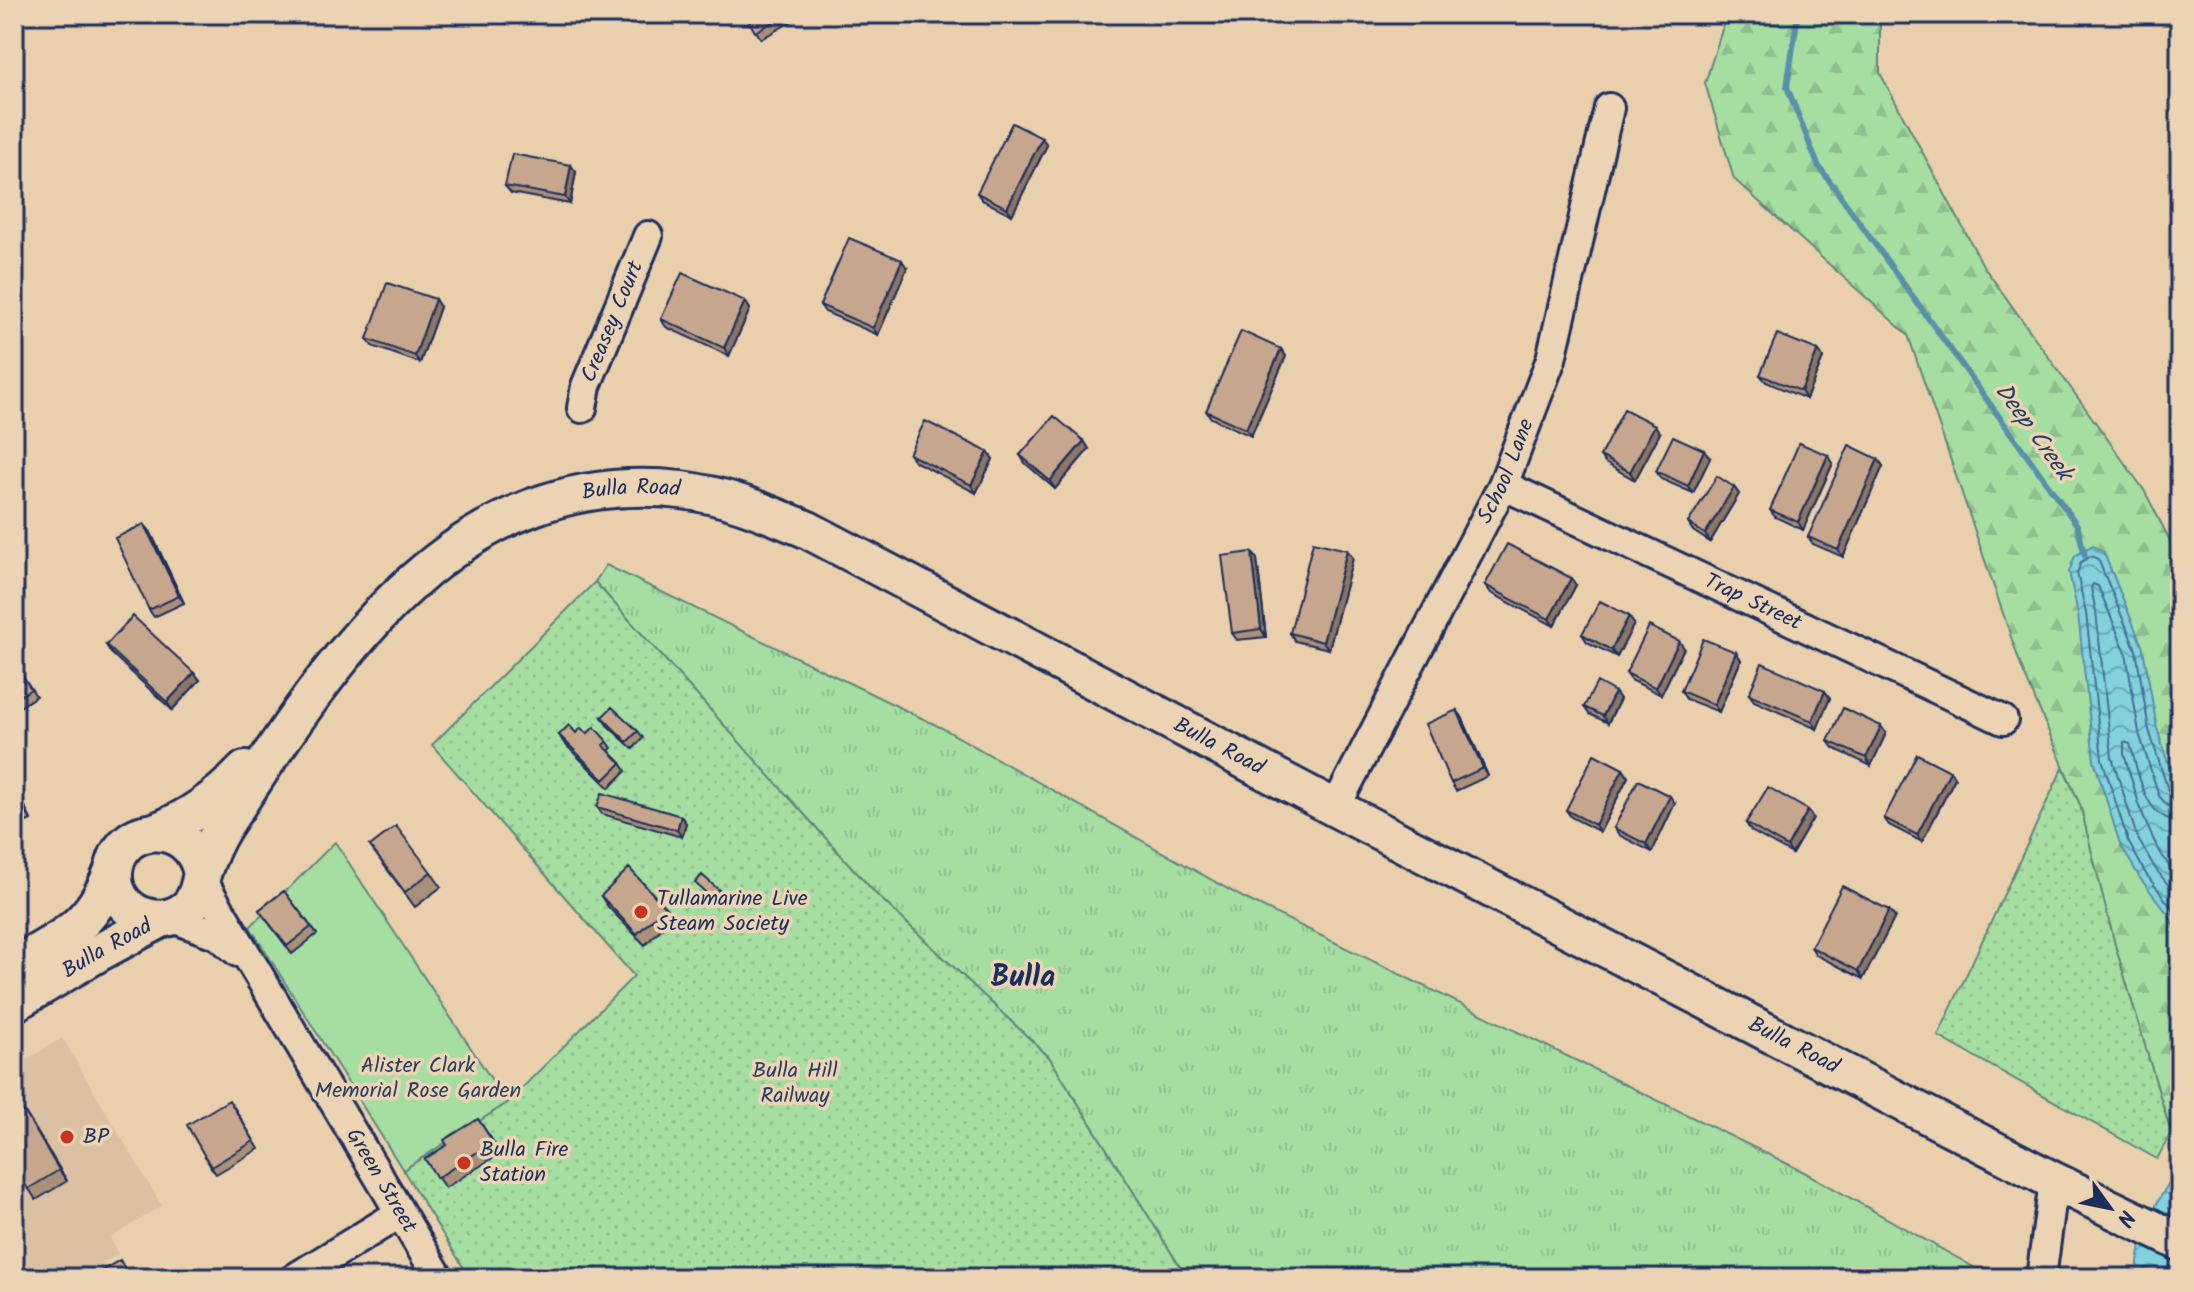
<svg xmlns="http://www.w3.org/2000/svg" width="2194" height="1292" font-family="Kalam,sans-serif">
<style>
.built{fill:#dbc0a2}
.grass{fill:url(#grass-tufts);stroke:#608680;stroke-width:2}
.forest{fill:url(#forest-firs);stroke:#608680;stroke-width:2}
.park{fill:url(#park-dots);stroke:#608680;stroke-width:2}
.garden{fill:#a6dea2;stroke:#608680;stroke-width:2}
.water{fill:url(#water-waves);stroke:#5990aa;stroke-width:2}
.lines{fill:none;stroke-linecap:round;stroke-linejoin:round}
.shore{stroke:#447091;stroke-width:2}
.stream{stroke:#5990aa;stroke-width:6}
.minor-casing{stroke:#1b2f5e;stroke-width:34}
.major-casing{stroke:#1b2f5e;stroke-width:42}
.minor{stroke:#ebd3b3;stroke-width:28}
.major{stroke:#ebd3b3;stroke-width:36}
.wall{fill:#aa8f79;stroke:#1b2f5e;stroke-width:2}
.shaded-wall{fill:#8b7463;stroke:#1b2f5e;stroke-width:2}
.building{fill:#c6a68d;stroke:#1b2f5e;stroke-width:2}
.poi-dot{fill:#c8321e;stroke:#ebd3b3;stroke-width:3}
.labels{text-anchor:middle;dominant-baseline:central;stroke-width:7;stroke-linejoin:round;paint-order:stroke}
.street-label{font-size:22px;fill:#1b2f5e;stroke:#ebd3b3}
.poi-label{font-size:22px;fill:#1b2f5e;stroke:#ebd3b3;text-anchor:start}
.park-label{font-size:22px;fill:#294065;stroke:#ebd3b3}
.water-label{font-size:24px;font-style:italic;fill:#253f6b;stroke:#ebd3b3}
.district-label{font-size:30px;font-weight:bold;fill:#1b2f5e;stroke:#ebd3b3}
</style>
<defs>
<pattern id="grass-tufts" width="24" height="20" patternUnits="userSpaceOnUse" patternTransform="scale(2)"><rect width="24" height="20" fill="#a6dea2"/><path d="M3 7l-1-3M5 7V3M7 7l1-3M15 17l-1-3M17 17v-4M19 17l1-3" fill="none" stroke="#8ebf8e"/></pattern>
<pattern id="forest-firs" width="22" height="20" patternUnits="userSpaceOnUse" patternTransform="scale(2)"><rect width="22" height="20" fill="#a6dea2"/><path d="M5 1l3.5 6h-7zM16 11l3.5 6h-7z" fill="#8ebf8e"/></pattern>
<pattern id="park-dots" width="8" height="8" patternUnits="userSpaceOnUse" patternTransform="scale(2)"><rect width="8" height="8" fill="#a6dea2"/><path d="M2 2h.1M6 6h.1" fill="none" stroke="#8ebf8e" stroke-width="1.8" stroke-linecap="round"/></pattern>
<pattern id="water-waves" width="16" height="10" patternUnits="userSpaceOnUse" patternTransform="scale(2)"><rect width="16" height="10" fill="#82d1dd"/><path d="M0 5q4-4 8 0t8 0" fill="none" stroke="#6aaab6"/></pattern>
</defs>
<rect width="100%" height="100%" fill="#eacfad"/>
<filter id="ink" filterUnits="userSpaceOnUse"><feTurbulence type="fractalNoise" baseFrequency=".0125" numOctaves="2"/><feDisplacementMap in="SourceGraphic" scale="16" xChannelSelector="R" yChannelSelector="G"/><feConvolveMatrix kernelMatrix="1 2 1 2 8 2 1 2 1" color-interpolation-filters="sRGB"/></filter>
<g filter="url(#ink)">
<path class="built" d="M62,1038L162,1206L110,1238L118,1254L77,1278H14V1067Z"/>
<path class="grass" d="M606,565L942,728L1244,898L1804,1172L1993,1278H1187L1049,1057L876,894L595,582Z"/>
<path class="forest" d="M1727,14H1880V73L1984,267L2144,490L2180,560V1134L2171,1133L2115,945L2080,805L2022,669L1908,335L1734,179L1705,83Z"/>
<path class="park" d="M595,582L876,894L1049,1057L1187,1278H470L403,1170L507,1103L634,976L432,745Z
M2063,767L2080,805L2115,945L2171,1133L2157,1159L1938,1036Z"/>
<path class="garden" d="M335,842L507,1103L403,1170L250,927Z"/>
<path class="water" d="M2093,545L2104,553L2143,648L2157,728L2180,802V942L2170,917L2140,878L2120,844L2094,760L2078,614L2069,572L2075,556Z
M2180,1166V1278H2137C2138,1232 2155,1203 2180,1166Z"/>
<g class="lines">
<path class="shore" d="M2180,799L2174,798L2169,793L2149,730L2136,650L2098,559L2091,556L2081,562L2077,573L2086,613L2102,759L2128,841L2146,874L2180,919
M2180,809L2168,806L2159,796L2139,733L2126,653L2098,586L2093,584L2091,588L2096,612L2112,757L2137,837L2155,868L2180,900
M2180,821C2143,820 2139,772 2130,744L2124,742V754C2139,804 2146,838 2180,881"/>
<path class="stream" d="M1798,14L1787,87L1818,165L2077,525L2085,556"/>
<defs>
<g id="minor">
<path id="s1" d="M582,408L586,386L648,236"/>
<path id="s2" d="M1503,485L2003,720"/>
<path id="s3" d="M1335,808L1503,485L1551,359L1609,108"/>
<path id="s4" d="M202,880L439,1278"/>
<path d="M170,917L218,935L238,952"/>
<path d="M295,1278L399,1214"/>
<path d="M2041,1278L2054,1181"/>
</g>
<g id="major">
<path d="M157,831C192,817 219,797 245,770"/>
<path id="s5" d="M202,874C191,814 111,822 114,878C116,916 166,933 191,904C199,894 199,883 203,871C208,856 215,840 223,827C332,661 453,465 681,490C726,495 767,513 808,530L1335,808L2054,1181L2180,1242"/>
<path d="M14,966C66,935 94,926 115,864"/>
<path id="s6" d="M14,1003L98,953L161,919"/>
</g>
</defs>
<use href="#minor" class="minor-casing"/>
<use href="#major" class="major-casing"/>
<use href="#minor" class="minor"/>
<use href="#major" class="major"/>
</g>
<path class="wall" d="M745,14H805L761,39Z
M1042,138L1047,145L1012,215L982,200L977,193Z
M576,172L570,204L511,193L505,186Z
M907,268L878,335L825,312L820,305Z
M745,301L750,309L729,356L666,327L661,319Z
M440,307L420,363L372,346L367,339Z
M1281,349L1286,356L1251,436L1211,418L1206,411Z
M1818,350L1823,358L1806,399L1766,382L1760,375Z
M1660,433L1635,480L1605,463L1600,456Z
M1084,441L1089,449L1055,489L1025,463L1020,455Z
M988,452L993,459L976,493L914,461L909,454Z
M1828,455L1833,463L1803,530L1775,517L1770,510Z
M1710,458L1693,493L1661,479L1656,471Z
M1878,459L1883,466L1843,557L1813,544L1808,537Z
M1734,487L1739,494L1710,542L1693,531L1688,523Z
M150,531L184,603L154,617L149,610Z
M1347,550L1353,558L1329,649L1295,641L1290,633Z
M1252,552L1257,559L1266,637L1237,640L1232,633Z
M1485,585H1576L1554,626L1491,593Z
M1634,624L1617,657L1587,642L1582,634Z
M1679,641L1684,648L1661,695L1631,680L1626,673Z
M106,645L194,673L200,680L172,710L111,653Z
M1736,652L1741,660L1719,712L1686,699L1681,691Z
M14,662L36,696L14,711Z
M1615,692L1620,699L1608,723L1589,714L1584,707Z
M1749,694L1830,698L1817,729L1754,701Z
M1457,710L1462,717L1488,776L1456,791L1451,783Z
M602,717L638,731L643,738L633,749L607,725Z
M1886,733L1871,766L1833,748L1828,741Z
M587,734L607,741L612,748L609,751L621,763L626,771L609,788L564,743L559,735Z
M1623,769L1628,777L1600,832L1571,817L1566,810Z
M1950,771L1955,778L1922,842L1889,825L1884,818Z
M14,783L31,820L14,828Z
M1675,803L1652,852L1619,835L1614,828Z
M597,807L686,823L682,837L602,814Z
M1813,818L1792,854L1751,831L1746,823Z
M370,846L431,872L441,887L415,907Z
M284,891L317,934L292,954L259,910Z
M601,896L665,907L673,917L645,945L608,907Z
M1895,917L1863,979L1816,955L1811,947Z
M234,1107L259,1149L216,1174L211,1167Z
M24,1111L67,1181L36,1200L22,1178L14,1183V1117Z
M478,1119L501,1153L445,1188L425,1159L447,1145Z"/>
<path class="shaded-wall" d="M1042,138L1047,145L1012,215L1007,208Z
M571,165L576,172L570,204L565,197Z
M902,260L907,268L878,335L873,328Z
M435,299L440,307L420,363L415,356Z
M745,301L750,309L729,356L724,348Z
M1281,349L1286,356L1251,436L1246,429Z
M1818,350L1823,358L1806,399L1801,391Z
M1655,425L1660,433L1635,480L1630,472Z
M1084,441L1089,449L1055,489L1050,481Z
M1704,450L1710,458L1693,493L1688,486Z
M988,452L993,459L976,493L971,485Z
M1828,455L1833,463L1803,530L1798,522Z
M1878,459L1883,466L1843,557L1838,550Z
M1734,487L1739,494L1710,542L1705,534Z
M144,524L150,531L184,603L179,596Z
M1347,550L1353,558L1329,649L1323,642Z
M1252,552L1257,559L1266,637L1261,629Z
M1571,578L1576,585L1554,626L1549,619Z
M1629,616L1634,624L1617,657L1611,650Z
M1679,641L1684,648L1661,695L1656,688Z
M1736,652L1741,660L1719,712L1714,705Z
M194,673L200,680L172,710L167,702Z
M1825,691L1830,698L1817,729L1812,721Z
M1615,692L1620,699L1608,723L1603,716Z
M1457,710L1462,717L1488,776L1483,768Z
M1881,726L1886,733L1871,766L1866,758Z
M1623,769L1628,777L1600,832L1595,825Z
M1950,771L1955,778L1922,842L1917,835Z
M14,783L31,820L26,812L14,787Z
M1670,796L1675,803L1652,852L1646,844Z
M1808,810L1813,818L1792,854L1787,847Z
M681,816L686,823L682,837L677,830Z
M719,890L722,894L714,902L712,898Z
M1889,910L1895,917L1863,979L1858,971Z
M24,1111L31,1122L67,1181L59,1170Z"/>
<path class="building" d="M745,14H787L755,32Z
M1012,123L1042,138L1007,208L977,193Z
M512,154L571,165L565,197L505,186Z
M849,238L902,260L873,328L820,305Z
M682,273L745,301L724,348L661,319Z
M387,283L435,299L415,356L367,339Z
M1241,331L1281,349L1246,429L1206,411Z
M1777,334L1818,350L1801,391L1760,375Z
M1624,409L1655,425L1630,472L1600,456Z
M1054,416L1084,441L1050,481L1020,455Z
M925,421L988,452L971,485L909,454Z
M1673,436L1704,450L1688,486L1656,471Z
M1799,443L1828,455L1798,522L1770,510Z
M1849,445L1878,459L1838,550L1808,537Z
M1717,476L1734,487L1705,534L1688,523Z
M144,524L179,596L149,610L115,538Z
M1313,542L1347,550L1323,642L1290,633Z
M1507,544L1571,578L1549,619L1485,585Z
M1252,552L1261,629L1232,633L1222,556Z
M1600,601L1629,616L1611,650L1582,634Z
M133,616L194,673L167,702L106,645Z
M1649,626L1679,641L1656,688L1626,673Z
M1703,639L1736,652L1714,705L1681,691Z
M14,663L31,689L14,700Z
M1762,663L1825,691L1812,721L1749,694Z
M1597,682L1615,692L1603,716L1584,707Z
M612,707L638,731L627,742L602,717Z
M1843,708L1881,726L1866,758L1828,741Z
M1457,710L1483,768L1451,783L1425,724Z
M569,725L576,733L581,728L587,734L594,727L607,741L603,745L621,763L604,780L559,735Z
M1594,754L1623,769L1595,825L1566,810Z
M1917,754L1950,771L1917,835L1884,818Z
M1638,780L1670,796L1646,844L1614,828Z
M14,787L26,812L14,818Z
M1768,787L1808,810L1787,847L1746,823Z
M602,793L681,816L677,830L597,807Z
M396,826L431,872L405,892L370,846Z
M629,868L665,907L637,934L601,896Z
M702,875L719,890L712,898L695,883Z
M1842,886L1889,910L1858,971L1811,947Z
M284,891L311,927L287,946L259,910Z
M229,1100L254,1141L211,1167L187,1125Z
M24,1111L59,1170L28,1189L14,1167V1117Z
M478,1119L493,1142L437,1178L425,1159L447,1145L444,1140Z
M120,1260L130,1278H94L93,1276Z"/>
</g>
<g class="poi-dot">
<circle cx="641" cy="912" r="8"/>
<circle cx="67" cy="1137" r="8"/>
<circle cx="464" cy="1163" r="8"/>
</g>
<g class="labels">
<g class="street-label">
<text stroke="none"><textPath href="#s1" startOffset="92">Creasey Court</textPath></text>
<text stroke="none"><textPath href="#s3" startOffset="378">School Lane</textPath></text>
<text stroke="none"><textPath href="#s5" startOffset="878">Bulla Road</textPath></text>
<text stroke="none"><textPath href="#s2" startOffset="276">Trap Street</textPath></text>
<text stroke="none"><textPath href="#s5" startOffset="1526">Bulla Road</textPath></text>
<text stroke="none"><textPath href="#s6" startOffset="108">Bulla Road</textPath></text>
<text stroke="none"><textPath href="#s5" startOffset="2174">Bulla Road</textPath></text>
<text stroke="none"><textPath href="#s4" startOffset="350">Green Street</textPath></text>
</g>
<g class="poi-label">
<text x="657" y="899">Tullamarine Live<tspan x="657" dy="25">Steam Society</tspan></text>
<text x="83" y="1137">BP</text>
<text x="480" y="1150">Bulla Fire<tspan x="480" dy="25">Station</tspan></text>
</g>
<g class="park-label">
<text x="418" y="1066">Alister Clark<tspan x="418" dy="25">Memorial Rose Garden</tspan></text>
<text x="795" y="1071">Bulla Hill<tspan x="795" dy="25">Railway</tspan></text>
</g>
<g class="water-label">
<text transform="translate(2033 432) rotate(54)">Deep Creek</text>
</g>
<g class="district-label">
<text x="1023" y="978">Bulla</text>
</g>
</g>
<rect width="2194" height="1292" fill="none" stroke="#ebd3b3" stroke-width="48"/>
<rect x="24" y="24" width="2146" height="1244" fill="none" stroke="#1b2f5e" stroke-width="3" filter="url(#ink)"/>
<g transform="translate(2110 1208) rotate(123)" stroke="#ebd3b3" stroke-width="6" paint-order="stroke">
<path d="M0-6L14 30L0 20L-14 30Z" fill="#1b2f5e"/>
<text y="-12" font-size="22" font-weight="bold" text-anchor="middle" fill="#1b2f5e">N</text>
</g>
</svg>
